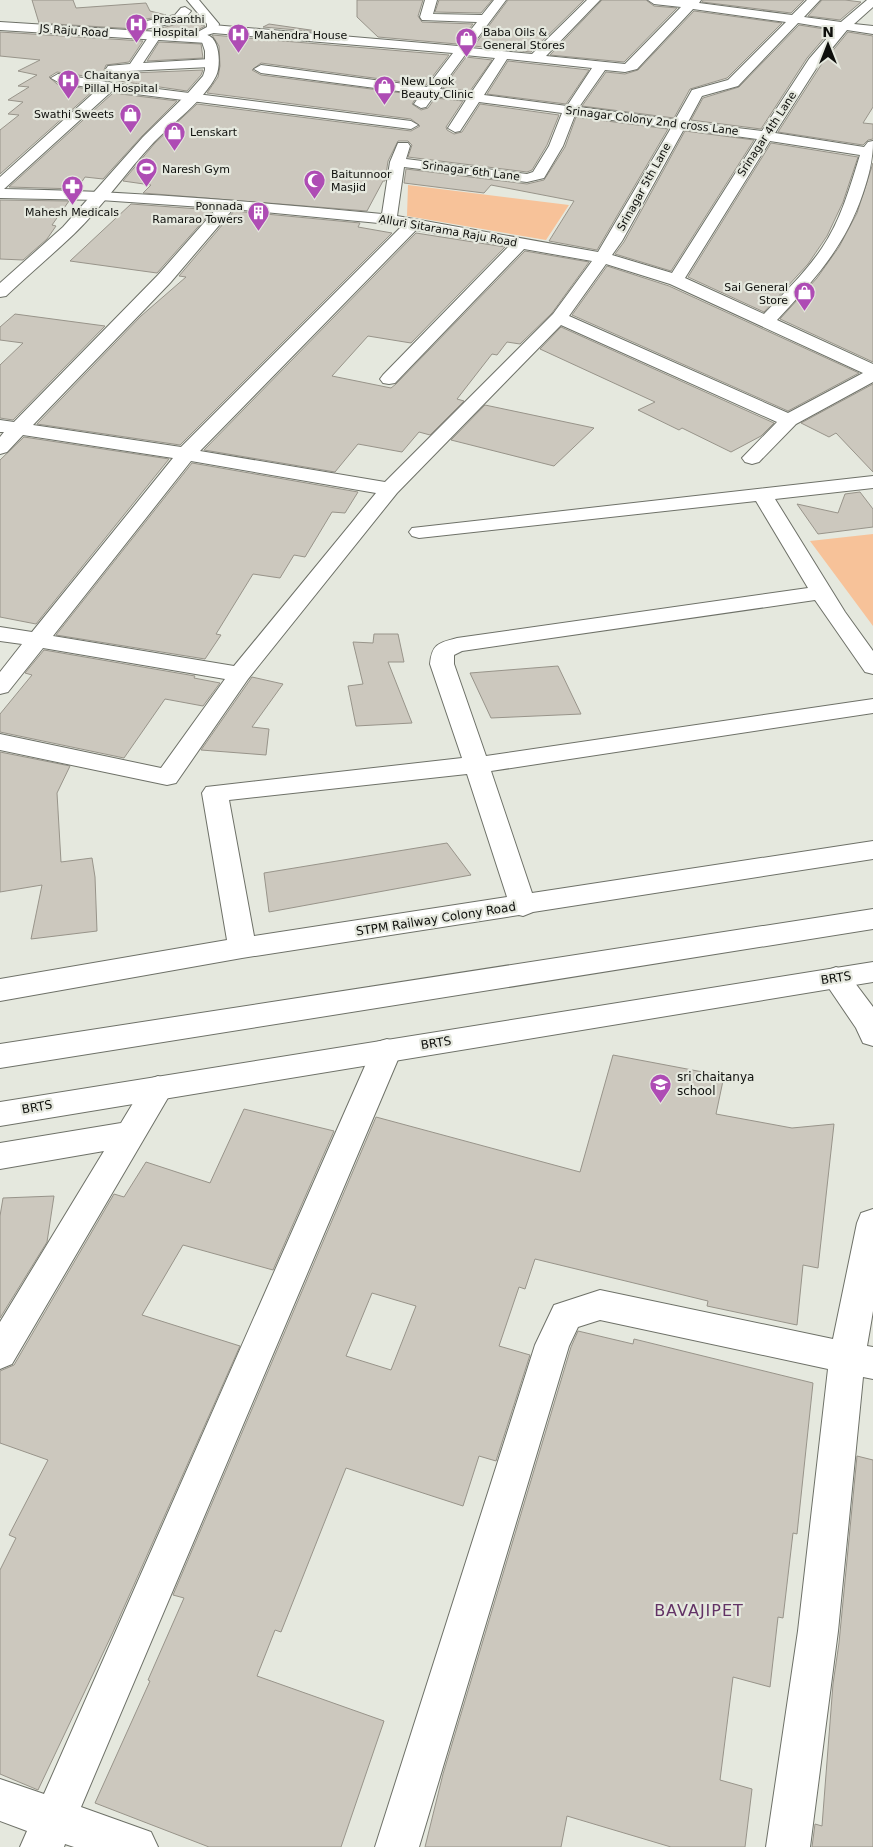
<svg xmlns="http://www.w3.org/2000/svg" width="873" height="1847" font-family="'DejaVu Sans',sans-serif">
<style>
.green{fill:#f7c299}
.building{fill:#ccc8be;stroke:#98948a;fill-rule:evenodd}
.lines{fill:none;stroke-linecap:round;stroke-linejoin:round}
.minor-casing{stroke:#6e7168;stroke-width:2}
.tertiary-casing{stroke:#6e7168;stroke-width:2}
.primary-casing{stroke:#6e7168;stroke-width:2}
.minor{fill:#fff;fill-rule:evenodd}
.tertiary{fill:#fff;fill-rule:evenodd}
.primary{fill:#fff;fill-rule:evenodd}
.labels{text-anchor:middle;dominant-baseline:central;stroke-width:4.5;stroke-linejoin:round;paint-order:stroke}
.far-poi-label{font-size:11px;fill:#0e0f0c;stroke:#e5e8de;text-anchor:start}
.far-street-label{font-size:11px;fill:#0e0f0c;stroke:#e5e8de}
.street-label{font-size:12px;fill:#0e0f0c;stroke:#e5e8de}
.poi-label{font-size:12px;fill:#0e0f0c;stroke:#e5e8de;text-anchor:start}
.near-neighbourhood-label{font-size:16px;letter-spacing:1px;fill:#623265;stroke:#e5e8de}
</style>
<rect width="100%" height="100%" fill="#e5e8de"/>
<path class="green" d="M408,185L569,205L546,240L407,216Z
M873,534V626L810,541Z"/>
<path class="building" d="M32,0H73L76,8L146,3L150,11L166,15L137,21L133,26L136,29L39,23Z
M357,0H423L418,16L422,22L473,24L457,44L378,37L357,17Z
M439,0H492L481,13L435,12Z
M508,0H584L531,52L474,46Z
M602,0H646L654,6L677,8L624,62L550,55Z
M703,0H804L791,13L702,2Z
M822,0H845L861,2L840,20L808,16Z
M694,11L782,23L727,78L690,89L674,118L582,106L606,72L625,74L638,70Z
M186,20L205,26L194,32L152,30L183,23Z
M269,24L331,33L263,27Z
M799,25L831,30L807,58L761,129L691,120L703,98L739,87Z
M0,32L143,41L129,62L106,65L104,70L108,74L203,70L201,75L187,91L57,72L49,77L57,84L94,90L0,174V130L19,115L8,114L23,102L8,100L29,87L18,86L37,75L18,71L40,60L0,56Z
M848,32L873,36V107L863,123L873,124V139L868,140L863,145L778,132L821,65Z
M212,35L449,55L426,85L261,63L252,70L261,75L418,95L412,104L421,110L428,108L435,98L463,101L446,127L447,130L454,134L462,132L480,104L559,115L547,145L532,170L527,172L408,157L412,145L408,141H398L388,161L385,181H383L367,211L143,193L151,185L123,181L155,143L197,104L411,131L420,126L411,119L207,93L218,77L220,66L219,46Z
M159,42L201,44L203,58L147,61Z
M466,57L492,60L470,91L443,88Z
M508,61L589,70L566,104L487,94Z
M113,93L177,101L142,136L103,179L85,177L77,189L9,187Z
M576,117L668,129L597,250L549,241L574,201L491,185L484,193L404,183L406,169L527,184L544,180L565,147Z
M685,131L754,140L671,271L615,254L624,242Z
M771,143L858,157L843,202L827,236L808,264L764,312L688,277Z
M873,163V362L780,319L817,278L839,247L857,213Z
M0,200L69,201L52,225L56,226L47,239L23,260L0,259Z
M131,204L213,210L157,273L70,261Z
M234,211L360,223L358,227L392,233L180,445L37,424L141,316L186,277L179,276Z
M416,233L505,247L411,343L368,336L332,376L391,388L396,384L525,251L589,262L552,313L520,344L507,342L497,355L492,354L457,399L464,401L430,435L419,432L402,452L358,444L335,472L204,450Z
M607,266L669,286L859,373L788,411L572,315Z
M15,314L105,326L13,420L0,418V365L23,343L0,340V327Z
M561,327L774,423L761,436L731,452L682,428L679,430L638,410L655,402L540,349Z
M873,384V472L836,433L829,437L801,423Z
M485,405L594,428L554,466L451,440Z
M24,437L169,459L36,624L0,617V460Z
M192,463L358,492L345,513L332,512L305,557L294,555L280,578L253,574L216,634L221,635L205,659L56,635Z
M860,492L873,509V527L818,534L797,504L838,513L845,494Z
M374,634H398L404,662H388L412,723L356,726L348,686L363,684L353,642L373,643Z
M44,650L195,676L194,678L220,683L203,706L165,699L124,758L0,732V714L32,675L25,673Z
M558,666L581,714L491,718L470,673Z
M252,677L283,684L252,727L269,729L266,755L201,750Z
M0,752L70,766L57,793L61,862L92,858L95,877L97,931L31,939L42,885L0,892Z
M447,843L471,875L269,912L264,873Z
M613,1055L724,1076L716,1114L792,1128L834,1124L818,1268L803,1265L797,1325L707,1306L708,1301L535,1259L525,1289L519,1287L499,1346L530,1355L496,1461L479,1456L463,1506L346,1468L281,1632L275,1630L257,1676L384,1721L341,1847H209L95,1803L150,1681L148,1680L184,1598L173,1595L376,1117L580,1172ZM372,1293L416,1306L391,1370L346,1356Z
M244,1109L334,1131L273,1270L183,1245L142,1315L240,1346L113,1632L38,1790L0,1774V1570L16,1538L9,1535L48,1460L0,1443V1371L14,1365L114,1194L124,1197L146,1162L210,1183Z
M54,1196L47,1242L0,1318V1216L3,1198Z
M578,1331L633,1344L634,1339L813,1383L797,1534L793,1533L783,1618L778,1617L770,1687L733,1677L720,1780L752,1789L745,1847H671L567,1816L561,1847H425L443,1774L571,1347Z
M857,1456L873,1460V1847H812L815,1824L822,1826L833,1684L839,1643Z"/>
<g class="lines">
<defs>
<path id="minor" d="M425,0H437L433,14L482,15L494,0H506L470,48L532,54L587,0H600L546,56L625,64L681,7L654,4L648,0H701L699,3L792,15L807,0H820L804,17L841,22L867,0H873V7L854,24L873,26V34L847,30L819,64L775,133L864,147L868,142L873,141C873,160 869,175 863,193C845,247 814,280 777,320L873,364V382L796,424L759,462L752,464L745,462L742,458L777,422L561,325L397,493L248,679L176,783L167,785L0,750V734L161,768L225,679L43,648L8,692L0,694V672L22,644L0,641V627L32,632L173,458L23,435L7,452L0,454V437L4,432H0V420L14,422L158,275L217,208L100,200L0,198V177L98,89L58,82L51,78L58,74L126,85L411,121L418,125L411,129L112,91L4,189C131,191 256,202 382,214L390,162L398,143H408L410,146L406,159L527,174L533,172L549,146L562,113L479,102L460,131L455,132L448,128L466,100L434,96L426,107L421,108L414,104L421,94L261,73L254,69L261,65L427,87L453,53L213,33L207,29L213,25L458,46L477,22L422,20L420,17ZM693,9L786,22L728,80L692,90L675,120L579,107L605,70L625,72L637,69ZM798,23L835,29L809,59L762,131L688,122L702,96L738,86ZM465,55L495,58L471,93L440,89ZM507,59L592,68L567,106L484,95ZM575,115L671,128L598,252L397,216L404,167L527,182L544,178L563,146ZM684,129L757,139L672,273L612,255L622,241ZM770,141L860,155C850,187 841,220 822,248C806,272 784,293 764,314L685,278ZM233,209L389,224L401,227L181,447L33,425L170,283ZM416,230L509,246L383,375L380,379L383,383L389,384L395,383L524,249L592,261L553,314L385,482L200,451ZM606,264L670,284L863,373L788,413L569,316ZM191,461L376,493L234,666L53,636Z
M155,32L161,36L143,63L210,59L216,63L210,67L108,72L106,69L108,66L130,64L151,33Z
M873,476V488L775,499L845,612L873,651V674L865,672L815,600L462,651L454,655V664L486,756L873,699V713L491,771L532,893L873,841V859L533,912L523,916L519,915L242,958L0,1001V979L227,940L202,793L206,787L462,758L430,664C432,644 438,643 457,638L808,588L756,501L419,538L412,536L409,532L412,528ZM467,774L507,897L254,936L229,800Z
M836,967L846,971L873,1007V1046L863,1043L856,1028L822,978L826,971Z
M387,1039L397,1042L402,1050L81,1807L151,1832L158,1847H74L65,1844L64,1847H20L27,1831L0,1821V1779L44,1794L372,1050L377,1042Z
M158,1076L169,1080L173,1088L169,1096L12,1364L0,1369V1322L104,1151L0,1169V1143L121,1123L147,1080Z
M873,1209V1311L867,1346L873,1347V1379L863,1377L838,1631L810,1847H766L798,1631L828,1369L600,1320L578,1327L569,1346L419,1847H375L535,1345L554,1305L600,1290L833,1339L857,1223L861,1213Z"/>
<path id="tertiary" d="M187,0H199L219,24L217,32L207,35C220,38 221,66 216,76C204,100 173,123 154,142C126,172 103,206 74,234C52,255 28,275 6,296L0,297V283L63,227L143,137L188,93L203,76L205,70V51L201,39L202,37L196,33L207,27V24Z"/>
<path id="primary" d="M185,7L191,11L183,21L141,30L135,26L137,23L175,15L181,8Z
M0,22L207,35L213,39L207,43L0,30Z
M873,909V929L0,1068V1044Z
M873,962V982L0,1126V1102Z"/>
</defs>
<use href="#minor" class="minor-casing"/>
<use href="#tertiary" class="tertiary-casing"/>
<use href="#primary" class="primary-casing"/>
<use href="#minor" class="minor"/>
<use href="#tertiary" class="tertiary"/>
<use href="#primary" class="primary"/>
</g>
<defs>
<symbol id="hospital-pin" viewBox="-11 -11 22 30"><path d="M0 17L-7.5 6A9.5 9.5 0 1 1 7.5 6Z" fill="#ae4cb4" stroke="#e5e8de"/><path d="M-5-5h3v3.5h4V-5h3V5h-3V1.5h-4V5h-3Z" fill="#fff"/></symbol>
<symbol id="shop-pin" viewBox="-11 -11 22 30"><path d="M0 17L-7.5 6A9.5 9.5 0 1 1 7.5 6Z" fill="#ae4cb4" stroke="#e5e8de"/><path d="M-5-2.5h2.3a2.7 3.5 0 0 1 5.4 0H5L5.5 6h-11ZM-1.5-2.5h3a1.5 2.3 0 0 0-3 0Z" fill="#fff"/></symbol>
<symbol id="stadium-pin" viewBox="-11 -11 22 30"><path d="M0 17L-7.5 6A9.5 9.5 0 1 1 7.5 6Z" fill="#ae4cb4" stroke="#e5e8de"/><path d="M0-5a6.5 5 0 1 0 0 10a6.5 5 0 1 0 0-10ZM-3.5-1.8h7v3.6h-7Z" fill="#fff"/></symbol>
<symbol id="mosque-pin" viewBox="-11 -11 22 30"><path d="M0 17L-7.5 6A9.5 9.5 0 1 1 7.5 6Z" fill="#ae4cb4" stroke="#e5e8de"/><path d="M3.5-4.9A6 6 0 1 0 3.5 4.9A5 5 0 1 1 3.5-4.9Z" fill="#fff"/></symbol>
<symbol id="pharmacy-pin" viewBox="-11 -11 22 30"><path d="M0 17L-7.5 6A9.5 9.5 0 1 1 7.5 6Z" fill="#ae4cb4" stroke="#e5e8de"/><path d="M-2-6h4v4h4v4h-4v4h-4v-4h-4v-4h4Z" fill="#fff"/></symbol>
<symbol id="building-pin" viewBox="-11 -11 22 30"><path d="M0 17L-7.5 6A9.5 9.5 0 1 1 7.5 6Z" fill="#ae4cb4" stroke="#e5e8de"/><path d="M-4-6H4V6H1V3H-1V6H-4ZM-2.5-4.3h1.7v1.8h-1.7ZM.8-4.3h1.7v1.8H.8ZM-2.5-1h1.7V.8h-1.7ZM.8-1h1.7V.8H.8Z" fill="#fff"/></symbol>
<symbol id="school-pin" viewBox="-11 -11 22 30"><path d="M0 17L-7.5 6A9.5 9.5 0 1 1 7.5 6Z" fill="#ae4cb4" stroke="#e5e8de"/><path d="M0-5L7-2L0 1L-7-2ZM-4 1L0 2.5L4 1V4Q0 6-4 4Z" fill="#fff"/></symbol>
</defs>
<g fill-rule="evenodd">
<use href="#hospital-pin" x="124" y="12" width="25" height="34"/>
<use href="#hospital-pin" x="226" y="22" width="25" height="34"/>
<use href="#shop-pin" x="454" y="26" width="25" height="34"/>
<use href="#hospital-pin" x="56" y="68" width="25" height="34"/>
<use href="#shop-pin" x="372" y="74" width="25" height="34"/>
<use href="#shop-pin" x="118" y="102" width="25" height="34"/>
<use href="#shop-pin" x="162" y="120" width="25" height="34"/>
<use href="#stadium-pin" x="134" y="156" width="25" height="34"/>
<use href="#mosque-pin" x="302" y="168" width="25" height="34"/>
<use href="#pharmacy-pin" x="60" y="174" width="25" height="34"/>
<use href="#building-pin" x="246" y="200" width="25" height="34"/>
<use href="#shop-pin" x="792" y="280" width="25" height="34"/>
<use href="#school-pin" x="648" y="1072" width="25" height="34"/>
</g>
<g class="labels">
<g class="far-poi-label">
<text x="153" y="19">Prasanthi<tspan x="153" dy="13">Hospital</tspan></text>
<text x="483" y="32">Baba Oils &amp;<tspan x="483" dy="13">General Stores</tspan></text>
<text x="254" y="35">Mahendra House</text>
<text x="84" y="75">Chaitanya<tspan x="84" dy="13">Pillal Hospital</tspan></text>
<text x="401" y="81">New Look<tspan x="401" dy="13">Beauty Clinic</tspan></text>
<text x="114" y="114" text-anchor="end">Swathi Sweets</text>
<text x="190" y="132">Lenskart</text>
<text x="162" y="169">Naresh Gym</text>
<text x="331" y="174">Baitunnoor<tspan x="331" dy="13">Masjid</tspan></text>
<text x="243" y="206" text-anchor="end">Ponnada<tspan x="243" dy="13">Ramarao Towers</tspan></text>
<text x="72" y="212" text-anchor="middle">Mahesh Medicals</text>
<text x="788" y="287" text-anchor="end">Sai General<tspan x="788" dy="13">Store</tspan></text>
</g>
<g class="far-street-label">
<text transform="translate(74 31) rotate(4)">JS Raju Road</text>
<text transform="translate(652 121) rotate(7)">Srinagar Colony 2nd cross Lane</text>
<text transform="translate(767 134) rotate(-57)">Srinagar 4th Lane</text>
<text transform="translate(471 171) rotate(7)">Srinagar 6th Lane</text>
<text transform="translate(644 187) rotate(-61)">Srinagar 5th Lane</text>
<text transform="translate(448 231) rotate(10)">Alluri Sitarama Raju Road</text>
</g>
<g class="street-label">
<text transform="translate(436 919) rotate(-9)">STPM Railway Colony Road</text>
<text transform="translate(836 978) rotate(-9)">BRTS</text>
<text transform="translate(436 1043) rotate(-9)">BRTS</text>
<text transform="translate(37 1107) rotate(-10)">BRTS</text>
</g>
<g class="poi-label">
<text x="677" y="1077">sri chaitanya<tspan x="677" dy="14">school</tspan></text>
</g>
<g class="near-neighbourhood-label">
<text x="699" y="1610">BAVAJIPET</text>
</g>
</g>
<g transform="translate(828 45)" stroke="#e5e8de" stroke-width="4" paint-order="stroke">
<path d="M0-4L9 19L0 12L-9 19Z" fill="#0e0f0c"/>
<text y="-8" font-size="14" font-weight="bold" text-anchor="middle" fill="#0e0f0c">N</text>
</g>
</svg>
